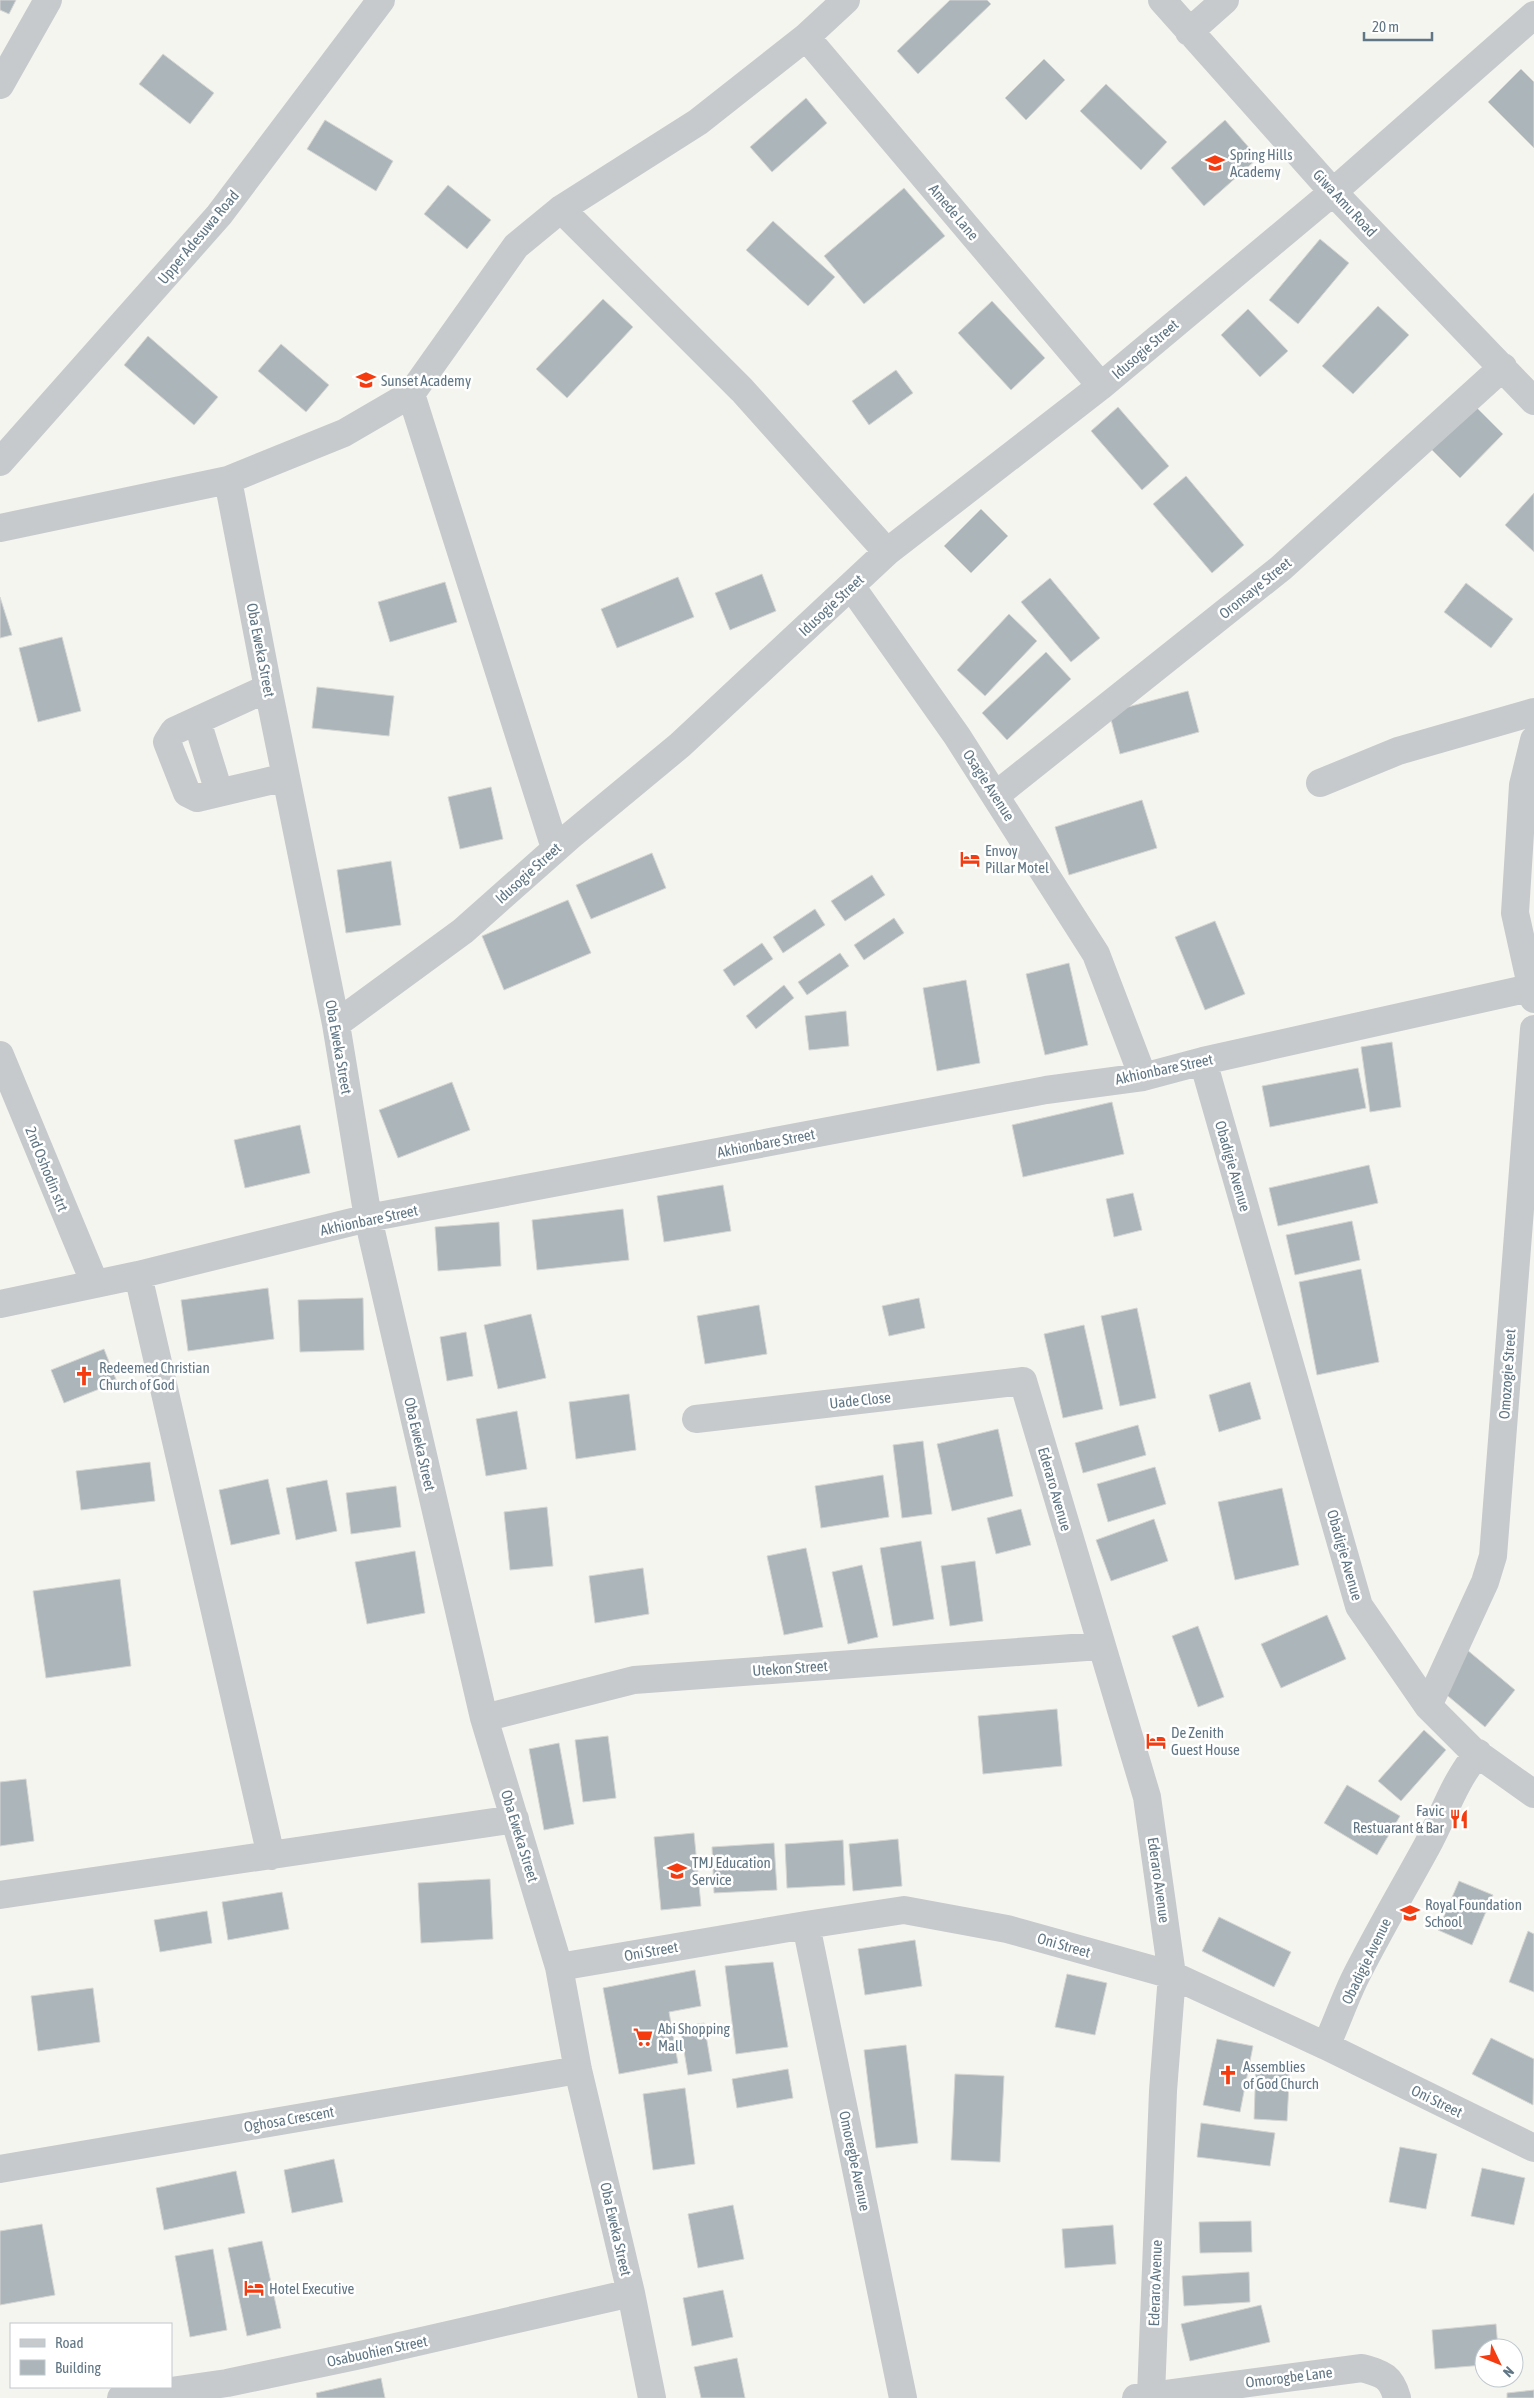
<svg xmlns="http://www.w3.org/2000/svg" width="1534" height="2398" font-family="'Asap Condensed',sans-serif">
<style>
.building{fill:#acb5ba;stroke:#d6d6d3}
.lines{fill:none;stroke-linecap:round;stroke-linejoin:round}
.minor{stroke:#c6cacd;stroke-width:28}
.labels{text-anchor:middle;dominant-baseline:central;stroke-width:5;stroke-linejoin:round;paint-order:stroke}
.poi-label{font-size:15px;fill:#607685;stroke:#fff;text-anchor:start}
.street-label{font-size:15px;fill:#607685;stroke:#fff}
</style>
<rect width="100%" height="100%" fill="#f5f5f0"/>
<path class="building" d="M0,0H16L9,14L0,10Z
M950,0H987L991,4L918,74L897,51Z
M163,54L214,93L190,124L139,84Z
M1044,59L1065,80L1026,120L1005,98Z
M1521,69L1534,82V148L1488,102Z
M1106,84L1167,142L1141,170L1080,111Z
M806,98L827,123L772,172L750,147Z
M325,120L393,161L376,191L307,149Z
M1225,120L1258,158L1204,206L1171,168Z
M448,185L491,220L467,249L424,214Z
M904,188L945,236L864,304L824,256Z
M773,221L835,277L808,306L746,250Z
M1320,239L1349,263L1298,324L1269,300Z
M603,299L633,327L567,398L536,369Z
M992,301L1045,358L1011,390L958,333Z
M1378,306L1409,335L1353,394L1322,366Z
M1248,309L1288,351L1260,377L1221,335Z
M148,336L218,397L194,425L124,365Z
M281,344L329,385L306,412L258,371Z
M896,370L913,393L869,425L852,401Z
M1474,405L1503,434L1460,478L1431,449Z
M1118,407L1169,466L1142,490L1091,431Z
M1186,476L1244,545L1212,573L1153,504Z
M1534,493V552L1505,525Z
M981,509L1008,536L971,573L944,546Z
M762,574L776,611L730,630L715,593Z
M678,577L694,617L617,648L601,609Z
M1050,578L1100,638L1071,662L1021,602Z
M445,582L457,622L390,642L378,602Z
M1466,583L1513,619L1491,648L1444,612Z
M0,597L12,635L0,638Z
M1009,614L1037,641L985,696L957,670Z
M62,637L81,711L38,722L19,648Z
M1046,652L1071,679L1007,740L982,713Z
M317,687L394,696L389,736L312,728Z
M1188,691L1199,732L1120,754L1109,712Z
M491,787L503,839L460,849L448,797Z
M1142,800L1157,848L1069,875L1055,827Z
M652,853L666,888L591,919L576,885Z
M391,861L401,925L346,933L337,870Z
M872,875L885,895L845,921L831,901Z
M568,900L591,953L504,990L482,936Z
M815,909L825,925L783,953L773,937Z
M894,918L904,933L864,960L854,945Z
M1215,921L1245,994L1205,1010L1175,937Z
M762,943L773,959L734,986L723,970Z
M840,953L849,966L807,995L798,982Z
M1069,963L1088,1045L1045,1055L1026,974Z
M966,980L980,1063L937,1071L923,988Z
M784,985L794,998L756,1029L746,1016Z
M846,1011L849,1046L809,1050L805,1016Z
M1392,1042L1401,1107L1370,1112L1361,1047Z
M1358,1068L1366,1108L1270,1127L1262,1086Z
M452,1082L470,1130L398,1158L379,1110Z
M1112,1102L1124,1154L1023,1177L1012,1125Z
M300,1125L310,1173L245,1188L234,1140Z
M1369,1165L1378,1203L1278,1226L1269,1188Z
M723,1185L731,1231L664,1242L657,1196Z
M1133,1193L1142,1230L1114,1237L1106,1199Z
M623,1209L629,1260L537,1270L532,1220Z
M1352,1221L1360,1260L1295,1275L1286,1235Z
M499,1222L501,1266L438,1271L435,1227Z
M1361,1269L1379,1362L1317,1375L1299,1282Z
M268,1288L274,1339L188,1351L181,1300Z
M363,1298L364,1350L300,1352L298,1300Z
M919,1298L925,1328L889,1336L882,1306Z
M759,1305L767,1354L705,1364L697,1316Z
M1137,1308L1156,1398L1120,1406L1101,1316Z
M531,1314L546,1378L498,1389L484,1325Z
M1084,1325L1103,1409L1063,1418L1044,1334Z
M466,1332L473,1376L447,1381L440,1337Z
M104,1349L117,1382L64,1403L51,1370Z
M1250,1382L1261,1419L1219,1432L1209,1395Z
M629,1394L636,1450L576,1459L569,1402Z
M517,1411L527,1469L486,1476L476,1419Z
M1138,1425L1146,1455L1083,1473L1075,1443Z
M998,1429L1013,1496L952,1511L937,1444Z
M923,1441L932,1514L902,1518L893,1445Z
M150,1462L155,1501L81,1510L76,1471Z
M1155,1467L1166,1504L1108,1522L1097,1484Z
M883,1475L889,1517L821,1528L815,1486Z
M268,1479L280,1534L231,1545L219,1490Z
M327,1480L337,1531L296,1540L286,1488Z
M396,1486L401,1527L351,1534L346,1493Z
M1282,1488L1299,1565L1235,1580L1218,1502Z
M547,1507L553,1566L510,1570L504,1512Z
M1021,1509L1031,1545L996,1554L987,1518Z
M1154,1519L1168,1561L1111,1581L1096,1540Z
M921,1541L934,1619L893,1626L880,1548Z
M806,1548L823,1627L784,1635L767,1556Z
M415,1551L425,1613L367,1624L355,1562Z
M975,1561L983,1621L950,1626L941,1566Z
M862,1565L878,1637L848,1644L832,1572Z
M643,1568L649,1614L595,1623L589,1576Z
M120,1579L131,1666L46,1678L33,1591Z
M1327,1615L1346,1659L1281,1688L1261,1644Z
M1198,1626L1224,1697L1198,1707L1172,1636Z
M1466,1649L1515,1690L1485,1727L1436,1686Z
M1057,1709L1062,1766L983,1774L978,1716Z
M1424,1730L1446,1750L1401,1801L1378,1781Z
M608,1736L616,1798L583,1802L575,1740Z
M559,1743L574,1824L544,1830L529,1749Z
M26,1779L34,1841L0,1846V1782Z
M1347,1785L1400,1816L1377,1855L1324,1823Z
M694,1833L701,1906L661,1910L654,1837Z
M898,1839L902,1886L853,1891L849,1844Z
M843,1840L845,1885L787,1888L785,1844Z
M774,1843L777,1890L714,1893L712,1847Z
M490,1879L493,1939L421,1943L418,1883Z
M1459,1881L1493,1895L1472,1945L1438,1930Z
M282,1892L289,1929L228,1940L222,1902Z
M207,1911L212,1943L160,1952L154,1920Z
M1219,1917L1291,1952L1274,1987L1202,1951Z
M1528,1931L1534,1934V1992L1509,1982Z
M915,1940L922,1986L865,1995L858,1949Z
M773,1962L788,2047L736,2054L725,1966Z
M695,1970L701,2006L669,2012L678,2063L619,2074L603,1988Z
M1067,1974L1107,1983L1095,2035L1055,2027Z
M93,1988L100,2042L38,2051L31,1996Z
M704,2023L712,2071L688,2075L680,2027Z
M1491,2038L1534,2059L1533,2105L1472,2074Z
M1217,2039L1253,2046L1240,2112L1203,2105Z
M906,2045L918,2143L876,2148L864,2050Z
M1256,2063L1290,2064L1287,2121L1254,2119Z
M788,2069L793,2098L737,2108L732,2079Z
M955,2074L1004,2076L1000,2162L951,2160Z
M685,2088L695,2164L653,2170L643,2094Z
M1201,2123L1275,2133L1270,2166L1197,2157Z
M1400,2147L1437,2154L1426,2209L1389,2202Z
M334,2159L343,2202L292,2213L284,2170Z
M1482,2168L1525,2178L1514,2225L1471,2216Z
M236,2171L245,2213L164,2230L156,2188Z
M733,2205L744,2259L698,2268L688,2214Z
M1251,2221L1252,2252L1200,2253L1199,2222Z
M42,2224L55,2295L0,2305V2231Z
M1113,2225L1116,2264L1065,2268L1062,2229Z
M262,2241L281,2328L247,2336L228,2248Z
M213,2249L227,2330L190,2337L175,2256Z
M1249,2272L1250,2302L1184,2306L1182,2276Z
M723,2290L733,2337L692,2346L683,2298Z
M1261,2305L1270,2342L1190,2361L1181,2324Z
M1496,2324L1498,2348H1484V2365L1435,2369L1432,2330Z
M737,2358L745,2398H701L694,2367Z
M381,2378L385,2398H317L316,2393Z
M1534,2390V2398H1507V2393Z"/>
<g class="lines">
<path class="minor" d="M1162,0L1333,192L1534,401
M1189,32L1225,0
M806,37L1101,386
M0,85L48,0
M561,209L742,390L887,552
M411,394L555,848L568,838
M0,462L219,215L381,0
M228,480L268,688L336,1024L368,1218L484,1718L559,1967L578,2070L631,2293L652,2398
M0,528L228,480L344,433L411,394L516,246L561,209L698,122L806,37L846,0
M851,586L957,736L1096,954L1143,1077
M268,688L174,731L167,742L187,793L197,798L286,777
M197,721L219,792
M1534,740L1523,785L1515,913L1534,999
M1320,783L1398,751L1534,712
M996,795L1281,568L1503,367
M336,1024L463,931L569,837L680,745L887,552L1101,386L1333,192L1534,15
M0,1055L95,1284
M1203,1061L1359,1606L1428,1706L1472,1750L1534,1794
M138,1275L271,1856
M0,1304L138,1275L368,1218L1046,1090L1143,1077L1203,1061L1534,987
M696,1419L1023,1381L1147,1797L1172,1975L1163,2091L1151,2395
M1428,1706L1485,1582L1493,1556L1534,1029
M484,1718L634,1680L1100,1646
M0,1895L515,1819
M806,1925L903,2398
M559,1967L806,1925L904,1910L1007,1929L1172,1975L1326,2046L1534,2148
M1326,2046C1336,2024 1344,2001 1354,1980C1377,1934 1403,1890 1427,1846C1444,1815 1454,1781 1478,1753
M0,2169L578,2070
M121,2398L227,2383L365,2354L631,2293
M1136,2398L1362,2368C1383,2374 1391,2376 1397,2398"/>
</g>
<defs>
<symbol id="school-bare" viewBox="-9 -9 18 18"><path d="M0-5L7-2L0 1L-7-2ZM-4 1L0 2.5L4 1V4Q0 6-4 4Z" fill="#f53b10" stroke="#fff" stroke-width="2.5" paint-order="stroke"/></symbol>
<symbol id="hotel-bare" viewBox="-9 -9 18 18"><path d="M-6-4.5h1.5V1H6V5H4.5V3h-9V5H-6ZM-4 0a1.8 1.8 0 1 1 3.6 0ZM.5 0V-2.5h3Q6-2.5 6 0Z" fill="#f53b10" stroke="#fff" stroke-width="2.5" paint-order="stroke"/></symbol>
<symbol id="church-bare" viewBox="-9 -9 18 18"><path d="M-1.2-6h2.4v3.5h3.3v2.4h-3.3V6h-2.4V-.1h-3.3v-2.4h3.3Z" fill="#f53b10" stroke="#fff" stroke-width="2.5" paint-order="stroke"/></symbol>
<symbol id="restaurant-bare" viewBox="-9 -9 18 18"><path d="M-5-6h1v4h1v-4h1v4h1v-4h1v5L-1.5 .5V6h-2V.5L-5-1ZM5-6V6H3V1.5H1.5Q1.5-4 5-6Z" fill="#f53b10" stroke="#fff" stroke-width="2.5" paint-order="stroke"/></symbol>
<symbol id="supermarket-bare" viewBox="-9 -9 18 18"><path d="M-6-5.5h2.5l.6 2H6L4.5 2H-2.5L-4.4-4H-6ZM-1.5 3.2a1.3 1.3 0 1 0 .1 0ZM3 3.2a1.3 1.3 0 1 0 .1 0Z" fill="#f53b10" stroke="#fff" stroke-width="2.5" paint-order="stroke"/></symbol>
</defs>
<g fill-rule="evenodd">
<use href="#school-bare" x="1201" y="149" width="28" height="28"/>
<use href="#school-bare" x="352" y="366" width="28" height="28"/>
<use href="#hotel-bare" x="956" y="845" width="28" height="28"/>
<use href="#church-bare" x="70" y="1362" width="28" height="28"/>
<use href="#hotel-bare" x="1142" y="1727" width="28" height="28"/>
<use href="#restaurant-bare" x="1445" y="1805" width="28" height="28"/>
<use href="#school-bare" x="663" y="1857" width="28" height="28"/>
<use href="#school-bare" x="1396" y="1899" width="28" height="28"/>
<use href="#supermarket-bare" x="629" y="2023" width="28" height="28"/>
<use href="#church-bare" x="1214" y="2061" width="28" height="28"/>
<use href="#hotel-bare" x="240" y="2274" width="28" height="28"/>
</g>
<g class="labels">
<g class="poi-label">
<text x="1230" y="154">Spring Hills<tspan x="1230" dy="17">Academy</tspan></text>
<text x="381" y="380">Sunset Academy</text>
<text x="985" y="850">Envoy<tspan x="985" dy="17">Pillar Motel</tspan></text>
<text x="99" y="1367">Redeemed Christian<tspan x="99" dy="17">Church of God</tspan></text>
<text x="1171" y="1732">De Zenith<tspan x="1171" dy="17">Guest House</tspan></text>
<text x="1444" y="1810" text-anchor="end">Favic<tspan x="1444" dy="17">Restuarant &amp; Bar</tspan></text>
<text x="692" y="1862">TMJ Education<tspan x="692" dy="17">Service</tspan></text>
<text x="1425" y="1904">Royal Foundation<tspan x="1425" dy="17">School</tspan></text>
<text x="658" y="2028">Abi Shopping<tspan x="658" dy="17">Mall</tspan></text>
<text x="1243" y="2066">Assemblies<tspan x="1243" dy="17">of God Church</tspan></text>
<text x="269" y="2288">Hotel Executive</text>
</g>
<g class="street-label">
<text transform="translate(1345 203) rotate(47)">Giwa Amu Road</text>
<text transform="translate(954 212) rotate(50)">Amede Lane</text>
<text transform="translate(198 237) rotate(-50)">Upper Adesuwa Road</text>
<text transform="translate(1145 349) rotate(-41)">Idusogie Street</text>
<text transform="translate(1255 588) rotate(-39)">Oronsaye Street</text>
<text transform="translate(831 605) rotate(-43)">Idusogie Street</text>
<text transform="translate(261 650) rotate(79)">Oba Eweka Street</text>
<text transform="translate(989 785) rotate(57)">Osagie Avenue</text>
<text transform="translate(528 873) rotate(-42)">Idusogie Street</text>
<text transform="translate(339 1047) rotate(80)">Oba Eweka Street</text>
<text transform="translate(1164 1069) rotate(-12)">Akhionbare Street</text>
<text transform="translate(766 1143) rotate(-11)">Akhionbare Street</text>
<text transform="translate(1233 1166) rotate(74)">Obadigie Avenue</text>
<text transform="translate(47 1169) rotate(68)">2nd Oshodin strt</text>
<text transform="translate(369 1220) rotate(-12)">Akhionbare Street</text>
<text transform="translate(1507 1374) rotate(-86)">Omozogie Street</text>
<text transform="translate(860 1400) rotate(-6)">Uade Close</text>
<text transform="translate(420 1444) rotate(77)">Oba Eweka Street</text>
<text transform="translate(1055 1489) rotate(74)">Ederaro Avenue</text>
<text transform="translate(1345 1555) rotate(74)">Obadigie Avenue</text>
<text transform="translate(790 1668) rotate(-4)">Utekon Street</text>
<text transform="translate(520 1836) rotate(73)">Oba Eweka Street</text>
<text transform="translate(1159 1880) rotate(82)">Ederaro Avenue</text>
<text transform="translate(1064 1945) rotate(16)">Oni Street</text>
<text transform="translate(651 1951) rotate(-10)">Oni Street</text>
<text transform="translate(1366 1961) rotate(-64)">Obadigie Avenue</text>
<text transform="translate(1437 2101) rotate(26)">Oni Street</text>
<text transform="translate(289 2119) rotate(-10)">Oghosa Crescent</text>
<text transform="translate(855 2161) rotate(78)">Omoregbe Avenue</text>
<text transform="translate(616 2229) rotate(77)">Oba Eweka Street</text>
<text transform="translate(1155 2283) rotate(-88)">Ederaro Avenue</text>
<text transform="translate(377 2351) rotate(-12)">Osabuohien Street</text>
<text transform="translate(1289 2377) rotate(-7)">Omorogbe Lane</text>
</g>
</g>
<rect x="10" y="2323" width="162" height="65" fill="#ffffff" stroke="#bfc8ce"/>
<rect x="20" y="2339" width="25" height="8" fill="#c6cacd" stroke="#bfc8ce"/>
<text x="55" y="2348" font-size="15" fill="#607685">Road</text>
<rect x="20" y="2360" width="25" height="15" fill="#acb5ba" stroke="#bfc8ce"/>
<text x="55" y="2373" font-size="15" fill="#607685">Building</text>
<g transform="translate(1499 2363) rotate(133)"><circle r="24" fill="#ffffff" stroke="#bfc8ce"/>
<path d="M0-4L9 19L0 12L-9 19Z" fill="#f53b10"/>
<text y="-8" font-size="14" font-weight="bold" text-anchor="middle" fill="#607685">N</text>
</g>
<path d="M1364 32v8h68v-8" fill="none" stroke="#607685" stroke-width="2.5"/>
<text x="1372" y="32" font-size="15" fill="#607685" stroke="#ffffff" stroke-width="4" paint-order="stroke">20 m</text>
</svg>
